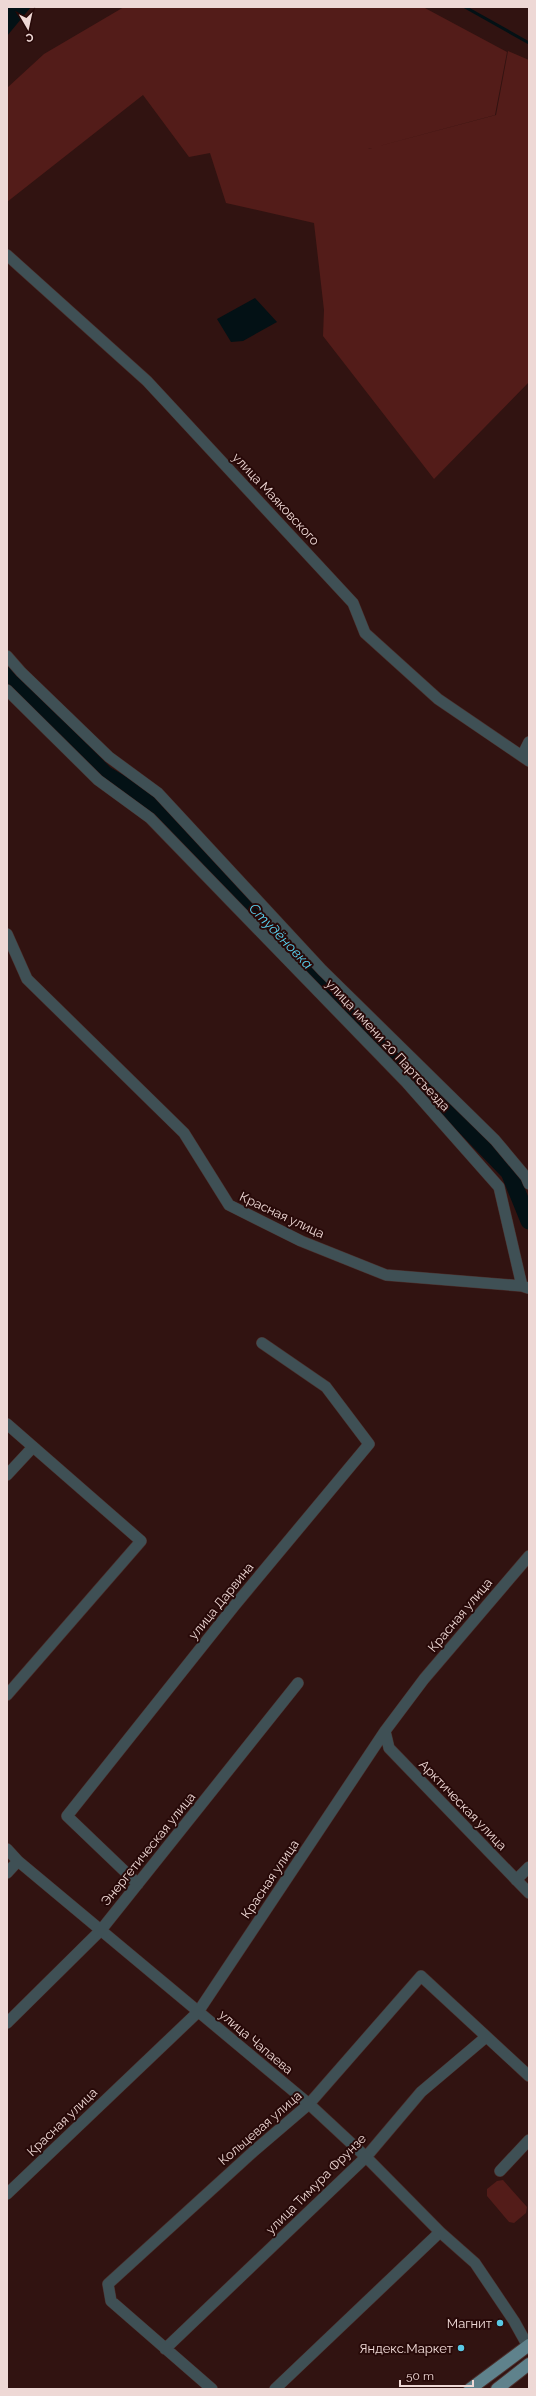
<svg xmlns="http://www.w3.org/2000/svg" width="536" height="2396" font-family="Raleway,sans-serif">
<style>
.green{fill:#531c19}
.water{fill:#031115}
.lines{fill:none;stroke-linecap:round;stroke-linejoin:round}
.stream{stroke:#031115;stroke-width:3}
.river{stroke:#031115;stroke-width:17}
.minor-casing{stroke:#4b2f2c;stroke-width:12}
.major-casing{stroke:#4b2f2c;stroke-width:14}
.minor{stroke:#3f5055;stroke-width:11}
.major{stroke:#5f828c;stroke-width:12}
.poi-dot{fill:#59c8e5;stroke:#270908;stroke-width:1.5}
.labels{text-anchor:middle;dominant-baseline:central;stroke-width:4;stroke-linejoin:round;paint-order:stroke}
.street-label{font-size:13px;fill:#eed8d5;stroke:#270908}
.poi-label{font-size:13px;fill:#eed8d5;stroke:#270908;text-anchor:end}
.water-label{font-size:14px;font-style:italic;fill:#5ad5f4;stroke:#270908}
</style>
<rect width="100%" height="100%" fill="#311311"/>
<path class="green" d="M124,7H423L507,52L495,115L368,149L294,146L368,149L496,115L508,51L529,60V382L434,479L323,336L324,310L314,223L226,203L210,153L189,157L143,95L7,202V88L44,54Z
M503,2180L527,2207L526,2213L514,2223L509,2222L487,2196V2189L497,2181Z"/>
<path class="water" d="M7,7H31L7,36Z
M255,298L277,322L243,341L231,342L217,319Z"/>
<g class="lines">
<path class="stream" d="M465,7L529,43"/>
<path class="river" d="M7,675L105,774L149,800L509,1172L529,1221"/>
<defs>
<path id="minor" d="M7,255L147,381L353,603L365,633L438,699L529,761
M7,656L21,672L109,757L158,793L322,970L495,1140L526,1177L529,1184
M7,690L98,780L150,818L407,1083L499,1187L522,1286
M522,756L529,742
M7,934L27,979L184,1133L229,1205L301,1241L386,1275L522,1286L528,1288
M7,1424L141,1541L7,1695
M7,1475L33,1447
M385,1731L389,1748L529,1893
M7,1849L18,1861L309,2104L366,2157L440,2232L475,2263L514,2321L529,2348
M7,1873L18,1861
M516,1880L529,1867
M138,1884L67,1816L235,1605L369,1444L326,1387L262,1343
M7,2023L101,1930L298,1683
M500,2171L529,2140
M7,2194L198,2012L385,1731L424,1679L529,1556
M165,2349L366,2157L421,2092L486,2037
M212,2389L111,2301L108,2284L254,2151L309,2104L421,1976L529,2076
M275,2389L440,2232"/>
<path id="major" d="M470,2389L529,2345
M497,2389L529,2364"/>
</defs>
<use href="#minor" class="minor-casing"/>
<use href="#major" class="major-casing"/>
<use href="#minor" class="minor"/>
<use href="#major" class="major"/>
</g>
<g class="poi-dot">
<circle cx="500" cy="2323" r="4"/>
<circle cx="461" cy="2348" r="4"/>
</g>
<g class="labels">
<g class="street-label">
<text transform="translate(276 499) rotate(47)">улица Маяковского</text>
<text transform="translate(388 1045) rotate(47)">улица имени 20 Партсъезда</text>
<text transform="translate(282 1215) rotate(25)">Красная улица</text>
<text transform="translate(221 1601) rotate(-51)">улица Дарвина</text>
<text transform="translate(460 1615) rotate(-50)">Красная улица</text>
<text transform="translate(463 1805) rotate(46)">Арктическая улица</text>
<text transform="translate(148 1849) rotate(-51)">Энергетическая улица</text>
<text transform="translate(270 1879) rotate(-56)">Красная улица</text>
<text transform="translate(256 2042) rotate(40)">улица Чапаева</text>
<text transform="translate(62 2122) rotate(-44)">Красная улица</text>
<text transform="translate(260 2128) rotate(-41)">Кольцевая улица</text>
<text transform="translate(316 2184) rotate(-45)">улица Тимура Фрунзе</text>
</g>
<g class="poi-label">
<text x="492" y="2323">Магнит</text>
<text x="453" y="2348">Яндекс.Маркет</text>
</g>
<g class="water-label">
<text transform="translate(281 936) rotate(46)">Студёновка</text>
</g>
</g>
<rect width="536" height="2396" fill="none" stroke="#eed8d5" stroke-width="16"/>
<g transform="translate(28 28) rotate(171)" stroke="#270908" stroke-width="3" paint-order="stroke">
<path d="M0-3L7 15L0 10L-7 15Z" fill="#eed8d5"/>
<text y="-6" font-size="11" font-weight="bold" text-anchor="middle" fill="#eed8d5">С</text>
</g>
<path d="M400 2380v6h73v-6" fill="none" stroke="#eed8d5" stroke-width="2"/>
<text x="406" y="2380" font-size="12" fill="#eed8d5" stroke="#270908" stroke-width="3" paint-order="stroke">50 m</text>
</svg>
